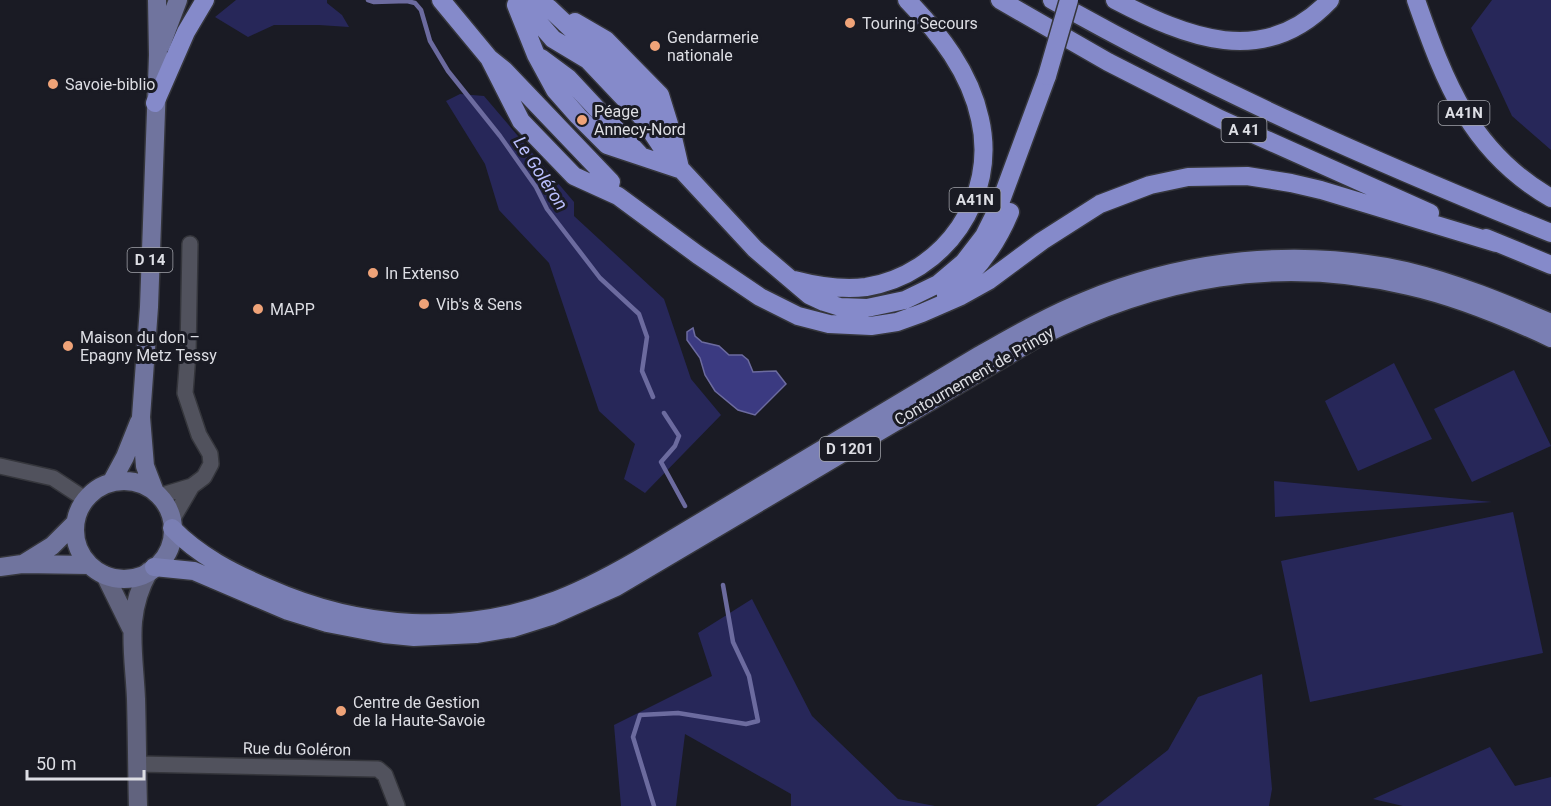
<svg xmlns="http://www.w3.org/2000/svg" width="1551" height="806" font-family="Roboto,sans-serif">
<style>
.green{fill:#272759}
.water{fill:#3b3a81;stroke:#6c6b9f;stroke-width:1.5}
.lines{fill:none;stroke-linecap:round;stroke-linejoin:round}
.stream{stroke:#6c6b9f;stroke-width:4.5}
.minor-casing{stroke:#35363c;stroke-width:18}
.secondary-casing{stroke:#35363c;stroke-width:21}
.primary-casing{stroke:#35363c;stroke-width:21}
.trunk-casing{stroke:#35363c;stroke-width:21}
.motorway-casing{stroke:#35363c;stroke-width:21}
.minor{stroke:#51525d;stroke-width:15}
.secondary{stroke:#61637e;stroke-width:18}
.primary{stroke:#70749e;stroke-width:18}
.trunk{stroke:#7a7fb4;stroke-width:18}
.motorway{stroke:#858aca;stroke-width:18}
.motorway-bridge-casing{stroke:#35363c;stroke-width:21;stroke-linecap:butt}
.motorway-bridge{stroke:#858aca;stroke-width:18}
.poi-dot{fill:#efa378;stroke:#1a1b24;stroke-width:2}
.labels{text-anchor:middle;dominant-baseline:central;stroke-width:6;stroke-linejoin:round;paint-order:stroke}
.shield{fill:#1a1b24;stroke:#a2a4aa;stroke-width:1.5}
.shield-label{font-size:15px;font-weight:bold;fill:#dddee4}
.poi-label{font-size:16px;fill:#dddee4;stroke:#1a1b24;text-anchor:start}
.street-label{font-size:16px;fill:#dddee4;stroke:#1a1b24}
.water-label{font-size:18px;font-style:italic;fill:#babffe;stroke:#1a1b24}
</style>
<rect width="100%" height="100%" fill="#1a1b24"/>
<path class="green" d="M236,0H327V3L342,15L349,27L319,25H274L248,37L215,17Z
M1492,0H1551V150L1512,116L1471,28Z
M460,94L484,96L574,202V216L664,299L691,379L721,415L645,493L624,479L635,444L599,411L549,263L499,210L485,164L446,101Z
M1394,363L1432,439L1358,471L1325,401Z
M1514,370L1551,446L1472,482L1434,409Z
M1274,481L1492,502L1275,517Z
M1513,512L1543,653L1310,702L1281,561Z
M752,599L812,716L898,799L935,806H791V794L685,734L676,806H621L614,725L712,676L698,633Z
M1262,674L1272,789L1269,806H1096L1168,750L1198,697Z
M1490,747L1515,786L1551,777V806H1403L1373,799Z"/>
<path class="water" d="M693,328L695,336L702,342L719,346L729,355H742L748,360L753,372L776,371L786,384L755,415L738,410L715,391L705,375L700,358L687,340V332Z"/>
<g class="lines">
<path class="stream" d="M368,0L374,2L407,1L415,3L421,10L430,41L448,71L500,136L536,187L547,209L600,278L639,314L647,337L642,371L653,397
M664,413L679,436L675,446L661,462L685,506
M654,806L633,737L640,715L678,713L746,724L758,721L749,676L733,642L723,585"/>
<defs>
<path id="minor" d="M0,466L53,478L85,499
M159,496L192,486L204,477L211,464L210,454L199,435L185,393L188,354L190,244
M172,520L192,486
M137,764L378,769L385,775L397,806"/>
<path id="secondary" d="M105,575L131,628
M138,806C137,770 137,734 136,699C134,651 124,615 149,571"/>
<path id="primary" d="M161,45L178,0
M75 530a49 49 0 1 1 98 0a49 49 0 1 1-98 0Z
M111,483L125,457L139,422
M155,492L145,466L141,417L149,307L158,55L157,0
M23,564L52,546L75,523
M0,567L22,564L89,565"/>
<path id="trunk" d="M172,528C199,556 233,573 268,588C360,629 463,636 557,600C590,587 621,570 651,552L980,355C1014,336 1048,316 1085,301C1186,259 1298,247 1406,271C1456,283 1504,303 1551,323
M154,567L194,571L288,611L327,623L384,634L414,637L476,634L513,628L551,616L616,587L1037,338C1157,277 1277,255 1409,286C1458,297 1506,317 1551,338"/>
<path id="motorway" d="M441,0L489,58L504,70L611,182
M519,0L553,39L588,60L641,116L665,152L755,249L809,295L824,302L840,307L867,308L905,300L938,284L964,262L984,236L999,206L1047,76
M531,0L549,8L620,75L671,129L680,168
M1000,0L1108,62L1220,119L1430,213
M1052,0C1213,91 1380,164 1551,233
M1115,0C1186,37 1264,70 1330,0
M1416,0C1445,83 1471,152 1551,198
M516,5L536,55L555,90L578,116L607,145L679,169
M575,22L606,40L660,95L669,124
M489,58L521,121L574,176L618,196L698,255L760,297L798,316L829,324L871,326L897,322L922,313L961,296L988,281L1042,241L1100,204L1150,185L1188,177L1247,176L1291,183L1321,190L1496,243
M541,58L568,78L639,154
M155,103L186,32L205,0
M1486,238L1551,265
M794,280C817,286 843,290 866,287C945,274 998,197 980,119C970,72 940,34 907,0
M946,296C975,274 996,246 1010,212"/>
</defs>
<use href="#minor" class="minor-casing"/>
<use href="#secondary" class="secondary-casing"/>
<use href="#primary" class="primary-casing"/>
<use href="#trunk" class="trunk-casing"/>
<use href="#motorway" class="motorway-casing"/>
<use href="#minor" class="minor"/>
<use href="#secondary" class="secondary"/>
<use href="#primary" class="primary"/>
<use href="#trunk" class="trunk"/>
<use href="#motorway" class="motorway"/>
<defs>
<path id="motorway-bridge" d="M1047,76L1069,0"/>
</defs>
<use href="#motorway-bridge" class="motorway-bridge-casing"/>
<use href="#motorway-bridge" class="motorway-bridge"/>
</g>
<g class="poi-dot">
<circle cx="850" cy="23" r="6"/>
<circle cx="655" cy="46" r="6"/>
<circle cx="53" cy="84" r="6"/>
<circle cx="582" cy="120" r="6"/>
<circle cx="373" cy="273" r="6"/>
<circle cx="424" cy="304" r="6"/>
<circle cx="258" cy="309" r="6"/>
<circle cx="68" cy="346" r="6"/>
<circle cx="341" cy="711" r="6"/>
</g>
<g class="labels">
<g class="shield">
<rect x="1438.5" y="101" width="51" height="24" rx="4.5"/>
<rect x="1221.5" y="118" width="45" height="24" rx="4.5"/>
<rect x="949.5" y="188" width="51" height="24" rx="4.5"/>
<rect x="127.5" y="248" width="45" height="24" rx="4.5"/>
<rect x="820" y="437" width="60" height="24" rx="4.5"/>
</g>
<g class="shield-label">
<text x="1464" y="113">A41N</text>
<text x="1244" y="130">A 41</text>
<text x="975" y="200">A41N</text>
<text x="150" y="260">D 14</text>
<text x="850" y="449">D 1201</text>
</g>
<g class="poi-label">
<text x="862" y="23">Touring Secours</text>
<text x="667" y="37">Gendarmerie<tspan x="667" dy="18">nationale</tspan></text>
<text x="65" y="84">Savoie-biblio</text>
<text x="594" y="111">Péage<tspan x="594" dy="18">Annecy-Nord</tspan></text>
<text x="385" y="273">In Extenso</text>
<text x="436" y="304">Vib's &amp; Sens</text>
<text x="270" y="309">MAPP</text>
<text x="80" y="337">Maison du don –<tspan x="80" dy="18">Epagny Metz Tessy</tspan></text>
<text x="353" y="702">Centre de Gestion<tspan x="353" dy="18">de la Haute-Savoie</tspan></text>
</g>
<g class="street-label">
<text transform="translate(974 376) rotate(-30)">Contournement de Pringy</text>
<text transform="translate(297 749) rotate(1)">Rue du Goléron</text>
</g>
<g class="water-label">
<text transform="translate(541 173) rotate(57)">Le Goléron</text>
</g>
</g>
<path d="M27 770v9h117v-9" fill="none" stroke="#dddee4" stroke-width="3"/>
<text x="36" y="770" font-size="18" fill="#dddee4" stroke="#1a1b24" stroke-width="4.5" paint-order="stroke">50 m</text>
</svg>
